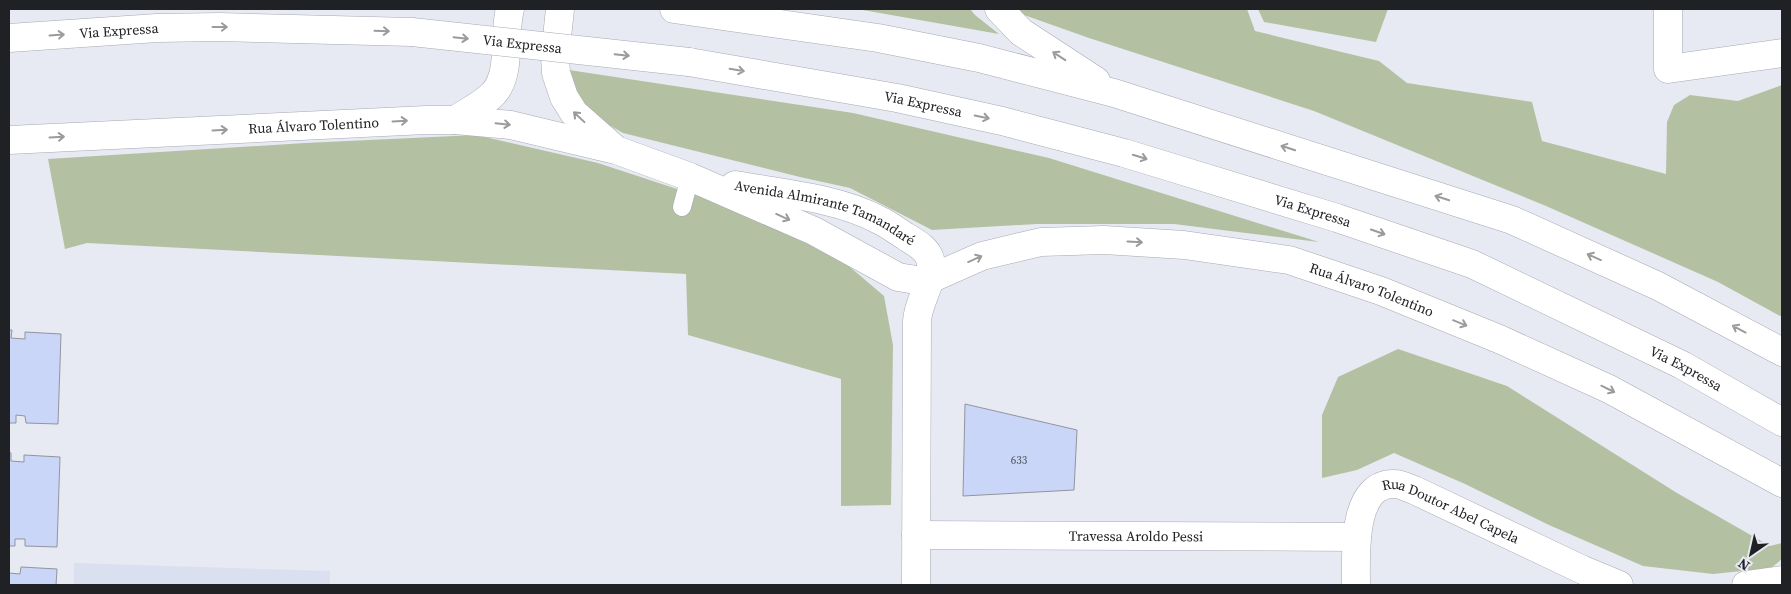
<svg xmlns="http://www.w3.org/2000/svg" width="1791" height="594" font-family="'Source Serif 4',serif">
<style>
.built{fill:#dae0f0}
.green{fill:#b3c1a2}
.building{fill:#c9d6f8;stroke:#92959d}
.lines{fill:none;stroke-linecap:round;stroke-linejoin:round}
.service-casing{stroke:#a6a9b2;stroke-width:19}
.minor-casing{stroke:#a6a9b2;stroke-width:29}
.secondary-casing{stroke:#a6a9b2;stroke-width:29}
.motorway-casing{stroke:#a6a9b2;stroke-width:29}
.service{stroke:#fff;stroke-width:18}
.minor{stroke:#fff;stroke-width:28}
.secondary{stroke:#fff;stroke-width:28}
.motorway{stroke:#fff;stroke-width:28}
.motorway-bridge-casing{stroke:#a6a9b2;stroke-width:29;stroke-linecap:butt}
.motorway-bridge{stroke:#fff;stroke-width:28}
.oneway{stroke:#9b9b9c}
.labels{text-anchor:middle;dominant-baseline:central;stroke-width:4;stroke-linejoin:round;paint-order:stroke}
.number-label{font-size:11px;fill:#4a4e59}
.street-label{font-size:14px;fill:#202124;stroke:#e7eaf3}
</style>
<rect width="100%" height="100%" fill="#e7eaf3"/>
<path class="built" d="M74,563L330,571V585H74Z"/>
<path class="green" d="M857,9H970L975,15L999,34Z
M1018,9H1247L1255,31L1379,61L1407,83L1532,102L1542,141L1666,174L1667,122L1674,105L1690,95L1738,101L1782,85V317L1718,282L1546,206L1314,111L1089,38L1024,15Z
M1258,9H1388L1376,42L1264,22Z
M569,70L853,113L1049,158L1319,242L1174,224H1037L932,230L850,188L800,177L623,133L591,115L576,97Z
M476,135L598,163L744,211L844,262L884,296L893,345L891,505L841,506V379L688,335L686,274L87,243L65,249L48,159L305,143Z
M1398,349L1507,386L1677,493L1770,546L1782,543V559L1771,568L1713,574L1643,566L1549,525L1465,484L1394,453L1357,470L1322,478V415L1338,377Z"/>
<path class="building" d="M9,330H12L11,338L25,339V332L61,334L58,424L26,423L25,416L16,415V423H9Z
M965,404L1077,430L1074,490L963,496Z
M9,452L11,453V461L24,462V455L60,457L57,547L25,546V539H15V546H9Z
M21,567L57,569L56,585H9V573L20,574Z"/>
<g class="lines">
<defs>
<path id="service" d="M682,207L690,177"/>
<g id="minor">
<path d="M1668,9V69L1782,53"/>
<path id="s1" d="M916,535L1356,537"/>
<path id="s2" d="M1356,585C1356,556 1351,482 1395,484C1401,484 1408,488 1414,490L1583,570L1619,585"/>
<path d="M1746,585L1782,580"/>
</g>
<g id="secondary">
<path id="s3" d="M560,9L555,56L556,73L564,97L574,113L616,150L690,177L814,231L898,277L916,280L930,279L982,256L1041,242L1104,240L1184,245L1289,260L1381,291L1499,339L1609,389L1782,483"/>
<path d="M455,120C467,112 484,104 494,93C512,72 503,34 510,9"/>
<path id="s4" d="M9,140L426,120H455L511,125L611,149"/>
<path id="s5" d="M735,185C780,193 839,198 879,220C888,224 897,231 905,236C914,242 927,248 930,259C936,280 918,300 917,321L916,585"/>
</g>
<g id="motorway">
<path d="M674,9L878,38L979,58L1114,93L1512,220L1658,286L1782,352"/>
<path d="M999,9L1021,32L1096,81"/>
<path id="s6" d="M9,38L157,28L219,27L412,32"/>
<path id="s7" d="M689,62L897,98L1002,121L1124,153L1337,218L1472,264L1682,365L1782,422"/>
</g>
</defs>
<use href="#service" class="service-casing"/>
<use href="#minor" class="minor-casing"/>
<use href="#secondary" class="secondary-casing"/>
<use href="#motorway" class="motorway-casing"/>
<use href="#service" class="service"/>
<use href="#minor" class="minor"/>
<use href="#secondary" class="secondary"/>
<use href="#motorway" class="motorway"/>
<defs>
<g id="motorway-bridge">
<path id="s8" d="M412,32L689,62"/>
</g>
</defs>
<use href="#motorway-bridge" class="motorway-bridge-casing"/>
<use href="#motorway-bridge" class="motorway-bridge"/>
</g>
<defs><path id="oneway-shaft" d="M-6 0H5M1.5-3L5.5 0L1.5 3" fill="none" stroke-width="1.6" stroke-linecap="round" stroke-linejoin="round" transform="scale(1.25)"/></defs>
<g class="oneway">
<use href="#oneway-shaft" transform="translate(220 27)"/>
<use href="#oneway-shaft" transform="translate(382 31) rotate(2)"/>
<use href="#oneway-shaft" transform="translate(57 35) rotate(-4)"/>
<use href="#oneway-shaft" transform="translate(461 38) rotate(6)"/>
<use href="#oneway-shaft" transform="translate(622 55) rotate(6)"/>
<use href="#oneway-shaft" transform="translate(1059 56) rotate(-147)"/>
<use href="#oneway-shaft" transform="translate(737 70) rotate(10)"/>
<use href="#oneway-shaft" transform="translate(579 117) rotate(-137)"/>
<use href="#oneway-shaft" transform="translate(982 117) rotate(12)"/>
<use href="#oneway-shaft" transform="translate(400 121) rotate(-3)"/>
<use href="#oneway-shaft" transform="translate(503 124) rotate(6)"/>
<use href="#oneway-shaft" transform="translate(220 130) rotate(-3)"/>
<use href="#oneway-shaft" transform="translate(57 137) rotate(-3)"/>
<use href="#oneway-shaft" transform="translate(1288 148) rotate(-162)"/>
<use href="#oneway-shaft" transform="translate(1140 157) rotate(17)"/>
<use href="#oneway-shaft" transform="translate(1442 198) rotate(-162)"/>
<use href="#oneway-shaft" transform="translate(783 217) rotate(24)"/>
<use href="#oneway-shaft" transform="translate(1378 232) rotate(19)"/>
<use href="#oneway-shaft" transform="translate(1135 242) rotate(3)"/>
<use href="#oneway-shaft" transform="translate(1594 257) rotate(-156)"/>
<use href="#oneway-shaft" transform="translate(975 259) rotate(-24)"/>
<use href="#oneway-shaft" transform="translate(1460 323) rotate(22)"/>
<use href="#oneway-shaft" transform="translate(1739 329) rotate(-152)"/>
<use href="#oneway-shaft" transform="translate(1608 389) rotate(26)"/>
</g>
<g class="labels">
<g class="number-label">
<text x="1019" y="460">633</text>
</g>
<g class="street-label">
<text stroke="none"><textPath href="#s6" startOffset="110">Via Expressa</textPath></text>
<text stroke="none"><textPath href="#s8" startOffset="111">Via Expressa</textPath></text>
<text stroke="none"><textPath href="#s7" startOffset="238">Via Expressa</textPath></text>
<text stroke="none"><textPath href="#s4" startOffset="305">Rua Álvaro Tolentino</textPath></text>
<text stroke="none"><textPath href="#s7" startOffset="642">Via Expressa</textPath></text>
<text stroke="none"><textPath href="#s5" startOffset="95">Avenida Almirante Tamandaré</textPath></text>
<text stroke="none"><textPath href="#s3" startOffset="961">Rua Álvaro Tolentino</textPath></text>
<text stroke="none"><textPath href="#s7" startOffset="1048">Via Expressa</textPath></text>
<text stroke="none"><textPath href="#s2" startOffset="182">Rua Doutor Abel Capela</textPath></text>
<text stroke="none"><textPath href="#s1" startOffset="220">Travessa Aroldo Pessi</textPath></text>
</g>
</g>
<rect width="1791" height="594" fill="none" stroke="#202124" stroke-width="20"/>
<g transform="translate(1751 554) rotate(214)" stroke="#e7eaf3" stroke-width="4" paint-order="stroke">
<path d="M0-4L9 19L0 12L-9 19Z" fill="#202124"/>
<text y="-8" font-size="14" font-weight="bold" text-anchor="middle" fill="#202124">N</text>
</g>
</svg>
